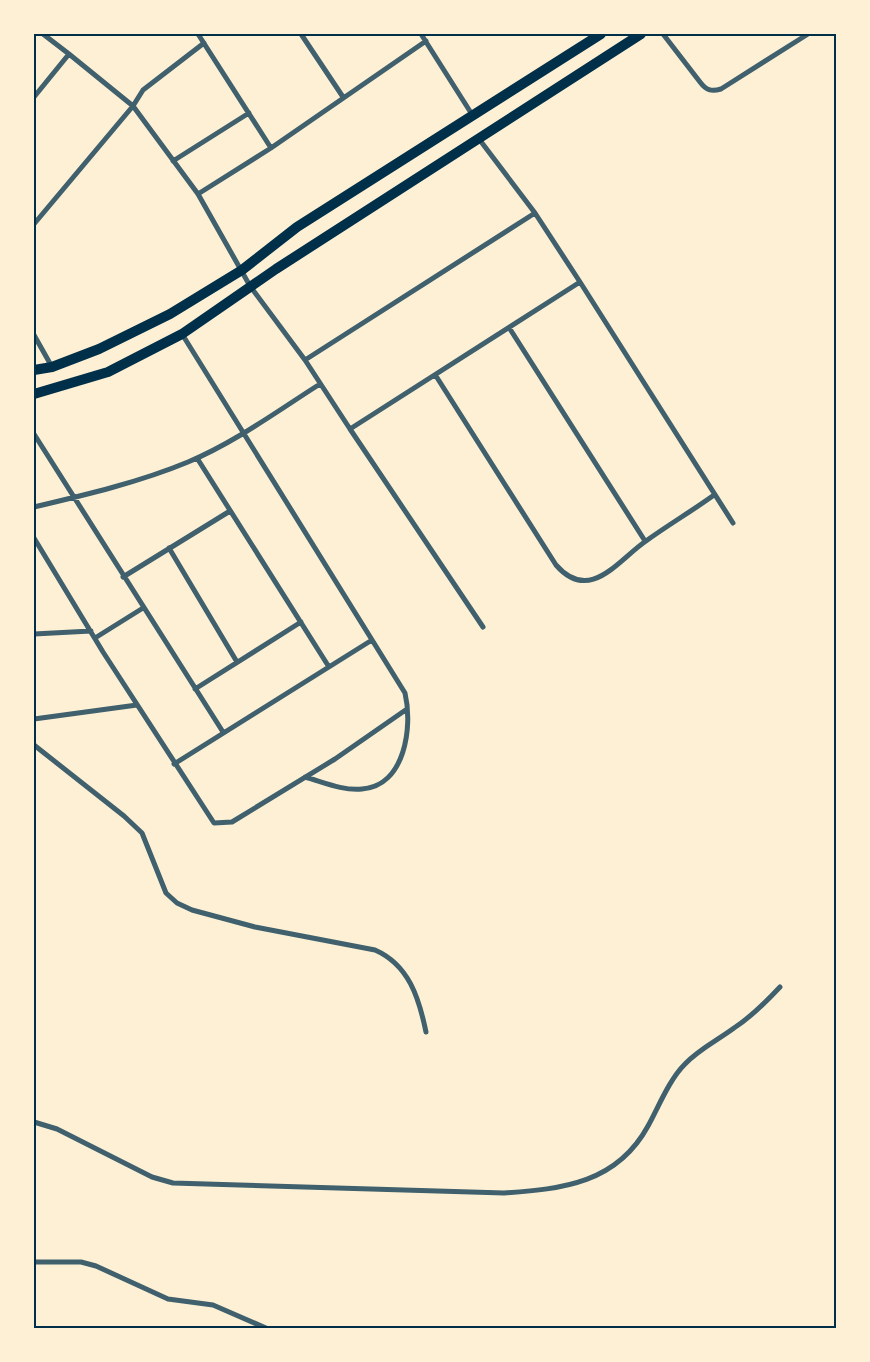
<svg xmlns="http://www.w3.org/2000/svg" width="870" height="1362" font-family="'Times New Roman',serif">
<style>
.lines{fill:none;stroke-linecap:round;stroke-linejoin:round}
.minor{stroke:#3f606c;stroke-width:5}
.secondary{stroke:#003049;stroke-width:10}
.neatline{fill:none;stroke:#003049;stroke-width:2}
</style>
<rect width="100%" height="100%" fill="#fdf0d5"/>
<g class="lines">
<path class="minor" d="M198,34L271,148
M301,34L343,97
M421,34L473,116
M663,34L700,82C706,90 711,92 721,89L808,34
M204,43L143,90L133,106L198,194L250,286L305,360L350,429L580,282
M34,97L69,54L43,34
M479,139L535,213L580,282L733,523
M173,161L249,113
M198,194L271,148L426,41
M34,224L133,106L69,54
M510,329L645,541
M182,334L405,693C413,727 405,786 362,789C343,791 323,782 305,777
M34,335L52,367
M305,360L535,213
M436,376L556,565C590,604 618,560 646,541C668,525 692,511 714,495
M350,429L483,627
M34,434L223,732
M197,458L329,667
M34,507C85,495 140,482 188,462C234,443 279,410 320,384
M34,538L103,652L214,823L232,822L335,759L407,709
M169,548L237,662
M123,577L230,511
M34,634L91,631
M95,638L143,608
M195,689L301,622
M34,719L137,705
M34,745L124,816L142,833L166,893L177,903L192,910L255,927L375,950C409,965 419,998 426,1032
M174,764L372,640
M34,1122L57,1129L152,1177L173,1183L504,1193C563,1189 617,1183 648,1126C659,1106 669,1080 685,1064C699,1049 718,1040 734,1028C751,1017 766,1002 780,987
M34,1262H81L96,1266L168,1299L213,1305L266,1328"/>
<path class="secondary" d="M34,370L52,367L99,349L170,314L242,270L297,227L601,34
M34,394L108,372L182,334L276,269L641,34"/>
</g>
<rect width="870" height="1362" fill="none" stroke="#fdf0d5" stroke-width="70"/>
<rect x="35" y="35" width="800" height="1292" class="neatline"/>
</svg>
